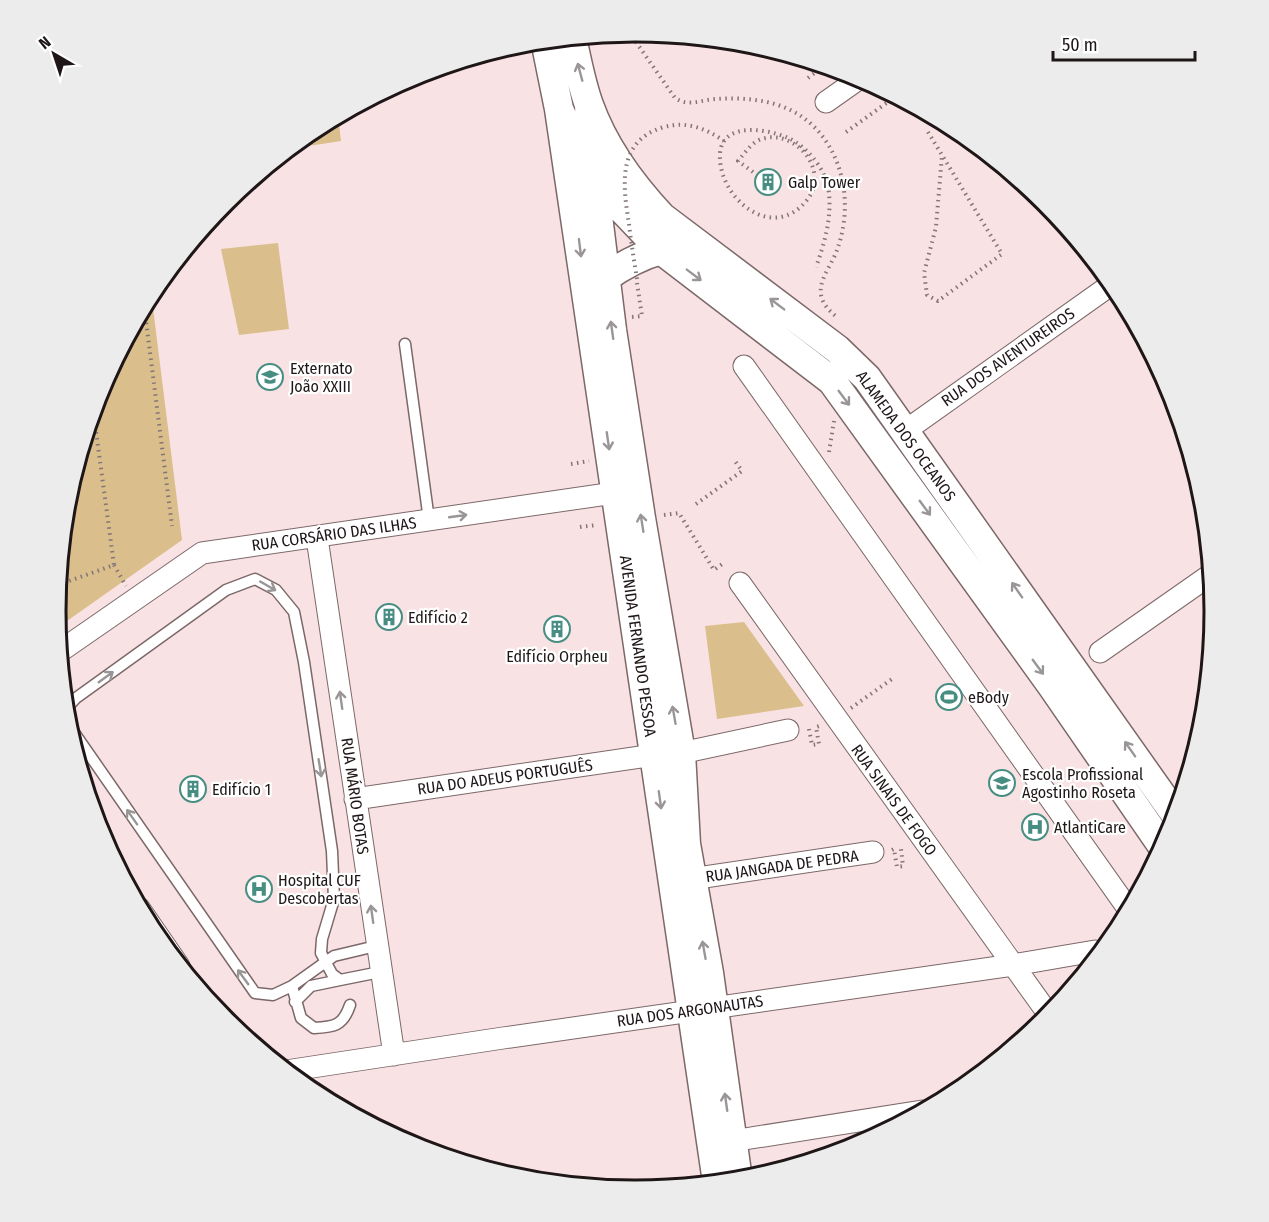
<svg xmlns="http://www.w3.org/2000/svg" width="1269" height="1222" font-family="'Fira Sans Condensed',sans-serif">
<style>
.green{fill:#dabf8d}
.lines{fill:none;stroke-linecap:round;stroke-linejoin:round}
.lane-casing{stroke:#7c6869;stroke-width:13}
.street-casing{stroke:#7c6869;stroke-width:23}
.secondary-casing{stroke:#7c6869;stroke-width:31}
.path{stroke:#847576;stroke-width:4;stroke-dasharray:1.5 4.5;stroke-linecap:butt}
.lane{stroke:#fff;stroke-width:10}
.street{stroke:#fff;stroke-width:21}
.secondary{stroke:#fff;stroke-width:28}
.path-bridge{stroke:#847576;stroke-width:4;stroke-dasharray:1.5 4.5;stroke-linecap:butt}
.oneway{stroke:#9a9697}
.labels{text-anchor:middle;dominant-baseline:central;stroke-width:4.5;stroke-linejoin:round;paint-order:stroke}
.poi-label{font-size:16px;fill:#1e1617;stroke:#fff;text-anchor:start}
.street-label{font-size:16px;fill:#1e1617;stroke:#fff}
.rim{fill:none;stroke:#1e1617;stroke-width:3}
</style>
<rect width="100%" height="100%" fill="#f9e2e3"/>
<path class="green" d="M338,115L341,141L289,149L313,129Z
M278,243L289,329L239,335L221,249Z
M151,292L182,540L57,628L55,611L66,498L99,389Z
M744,622L804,706L717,719L705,626Z"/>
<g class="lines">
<defs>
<path id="lane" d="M405,344L429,520
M65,716L66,709L76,698L226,590L255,579L276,590L294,612L304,662L332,851L334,899L322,939L321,953L332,974L340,980L380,972
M66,721L255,993L273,995L292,986L334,956L376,946
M292,986L301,1018L314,1028C334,1027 343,1026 350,1005
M295,1002L311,986L340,980"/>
<path id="street" d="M826,102L860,78
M744,366L1129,910
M905,431L1112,284
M317,538L394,1055
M740,583L1049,1015
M59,652L202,553L628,491
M1100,652L1210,575
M681,753L788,730
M355,799L654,755
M691,879L873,852
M139,908L179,966
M286,1071L503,1038L1013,965L1095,951
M732,1141L922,1111"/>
<path id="secondary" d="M572,38C577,60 581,83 589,105C604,147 632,185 662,217L837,349L867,378L1175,814
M545,40L559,109L566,125
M589,106L593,175L612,330L641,518L681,753L686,844L709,973L738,1180
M559,109L717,1182
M591,171L620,207L661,250L832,381L1052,686L1163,847
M605,278C623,265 639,256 661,250"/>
</defs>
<use href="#lane" class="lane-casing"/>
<use href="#street" class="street-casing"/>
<use href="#secondary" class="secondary-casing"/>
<path class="path" d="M629,32L675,98C688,107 701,100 715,99C748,97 784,100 810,123C845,154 853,207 837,250C833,262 823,274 821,287C819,301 828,310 838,318
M808,78L824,66
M846,132L895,97
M928,132L1002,254L938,301L927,295L924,273L936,227L942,155
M753,172L738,161C744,154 749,146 757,141C791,124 832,169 807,200C772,244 717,197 720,153C723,118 779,130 797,143C811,152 825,171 828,187C833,214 825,242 816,267
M144,305L172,526
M632,317L642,316L637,283
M829,452L834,421
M571,464L589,461
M696,504L742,471L735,461
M664,515L679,513L714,570L725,562
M580,527L597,525
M114,565L126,586
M58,585L114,565L93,409
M851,708L892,679
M809,729L812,745L819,744L816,727L819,726
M892,850L894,849L897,867L903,866L901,849L905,848"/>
<use href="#lane" class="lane"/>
<use href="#street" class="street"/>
<use href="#secondary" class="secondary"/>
<path class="path-bridge" d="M637,279C634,260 631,242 629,224C623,186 616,141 664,127C687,121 705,128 724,141"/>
</g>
<defs><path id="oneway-shaft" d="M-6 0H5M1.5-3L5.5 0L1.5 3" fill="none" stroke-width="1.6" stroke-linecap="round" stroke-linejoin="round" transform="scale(1.5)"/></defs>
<g class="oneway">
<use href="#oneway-shaft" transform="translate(580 72) rotate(-105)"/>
<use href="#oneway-shaft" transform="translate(580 248) rotate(83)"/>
<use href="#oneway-shaft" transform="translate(694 275) rotate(37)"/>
<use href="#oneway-shaft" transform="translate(777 304) rotate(-143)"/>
<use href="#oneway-shaft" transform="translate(612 330) rotate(-98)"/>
<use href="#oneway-shaft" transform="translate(844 398) rotate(53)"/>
<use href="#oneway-shaft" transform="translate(608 441) rotate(82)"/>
<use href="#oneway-shaft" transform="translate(925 508) rotate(54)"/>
<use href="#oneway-shaft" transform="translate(458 516) rotate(-8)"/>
<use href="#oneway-shaft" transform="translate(642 523) rotate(-99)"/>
<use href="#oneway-shaft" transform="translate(268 586) rotate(30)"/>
<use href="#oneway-shaft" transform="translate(1017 590) rotate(-125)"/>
<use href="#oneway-shaft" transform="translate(1038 667) rotate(54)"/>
<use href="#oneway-shaft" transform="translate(106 677) rotate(-36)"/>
<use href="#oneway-shaft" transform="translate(341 700) rotate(-98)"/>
<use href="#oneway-shaft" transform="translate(674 715) rotate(-100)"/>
<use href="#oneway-shaft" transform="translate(1130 749) rotate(-125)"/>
<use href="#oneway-shaft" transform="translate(320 768) rotate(81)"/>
<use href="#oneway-shaft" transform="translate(660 800) rotate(82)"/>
<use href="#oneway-shaft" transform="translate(132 817) rotate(-125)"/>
<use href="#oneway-shaft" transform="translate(372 914) rotate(-98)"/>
<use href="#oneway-shaft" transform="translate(704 950) rotate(-100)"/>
<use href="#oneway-shaft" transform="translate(243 977) rotate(-126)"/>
<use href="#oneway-shaft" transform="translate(726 1102) rotate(-98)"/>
</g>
<defs>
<symbol id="building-ring" viewBox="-11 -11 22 22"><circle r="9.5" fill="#fff" stroke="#488d82" stroke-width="1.5"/><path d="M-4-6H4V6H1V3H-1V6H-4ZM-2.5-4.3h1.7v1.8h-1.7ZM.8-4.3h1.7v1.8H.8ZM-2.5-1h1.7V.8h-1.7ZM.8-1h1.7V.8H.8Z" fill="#488d82"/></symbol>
<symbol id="school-ring" viewBox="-11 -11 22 22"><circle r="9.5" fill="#fff" stroke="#488d82" stroke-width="1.5"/><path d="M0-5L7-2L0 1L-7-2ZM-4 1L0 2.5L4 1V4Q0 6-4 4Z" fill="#488d82"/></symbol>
<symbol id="stadium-ring" viewBox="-11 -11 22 22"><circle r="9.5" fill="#fff" stroke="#488d82" stroke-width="1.5"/><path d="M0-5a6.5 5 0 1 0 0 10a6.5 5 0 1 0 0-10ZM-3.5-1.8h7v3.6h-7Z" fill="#488d82"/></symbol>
<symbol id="hospital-ring" viewBox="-11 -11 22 22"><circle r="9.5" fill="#fff" stroke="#488d82" stroke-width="1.5"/><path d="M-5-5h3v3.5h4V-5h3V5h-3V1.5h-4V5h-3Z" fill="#488d82"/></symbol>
</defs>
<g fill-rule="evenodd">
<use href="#building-ring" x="753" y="167" width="30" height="30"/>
<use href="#school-ring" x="255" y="362" width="30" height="30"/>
<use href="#building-ring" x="374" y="602" width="30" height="30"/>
<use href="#building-ring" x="542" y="614" width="30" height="30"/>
<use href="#stadium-ring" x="934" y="682" width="30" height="30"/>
<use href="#school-ring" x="987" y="768" width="30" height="30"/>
<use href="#building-ring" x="178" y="774" width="30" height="30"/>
<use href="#hospital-ring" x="1020" y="812" width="30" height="30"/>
<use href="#hospital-ring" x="244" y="874" width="30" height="30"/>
</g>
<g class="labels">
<g class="poi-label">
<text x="788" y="182">Galp Tower</text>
<text x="290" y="368">Externato<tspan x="290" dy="18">João XXIII</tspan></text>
<text x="408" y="617">Edifício 2</text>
<text x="557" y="656" text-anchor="middle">Edifício Orpheu</text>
<text x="968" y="697">eBody</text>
<text x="1022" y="774">Escola Profissional<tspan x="1022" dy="18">Agostinho Roseta</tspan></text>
<text x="212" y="789">Edifício 1</text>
<text x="1054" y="827">AtlantiCare</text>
<text x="278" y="880">Hospital CUF<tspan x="278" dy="18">Descobertas</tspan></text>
</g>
<g class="street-label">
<text transform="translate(1008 357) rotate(-35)">RUA DOS AVENTUREIROS</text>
<text transform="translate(906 436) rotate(54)">ALAMEDA DOS OCEANOS</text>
<text transform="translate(334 534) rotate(-8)">RUA CORSÁRIO DAS ILHAS</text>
<text transform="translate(638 646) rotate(82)">AVENIDA FERNANDO PESSOA</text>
<text transform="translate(505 777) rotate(-8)">RUA DO ADEUS PORTUGUÊS</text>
<text transform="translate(355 796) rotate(82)">RUA MÁRIO BOTAS</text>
<text transform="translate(894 800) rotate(54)">RUA SINAIS DE FOGO</text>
<text transform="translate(782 866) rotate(-8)">RUA JANGADA DE PEDRA</text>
<text transform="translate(690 1011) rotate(-8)">RUA DOS ARGONAUTAS</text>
</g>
</g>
<path d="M0 0H1269V1222H0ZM66 611a569 569 0 1 1 1138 0a569 569 0 1 1-1138 0Z" fill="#edecec" fill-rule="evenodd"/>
<path class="rim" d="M66 611a569 569 0 1 1 1138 0a569 569 0 1 1-1138 0Z"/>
<g transform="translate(54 54) rotate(321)" stroke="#ffffff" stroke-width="4.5" paint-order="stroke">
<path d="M0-4.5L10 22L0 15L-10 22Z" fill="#1e1617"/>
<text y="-9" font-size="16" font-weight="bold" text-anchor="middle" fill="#1e1617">N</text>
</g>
<path d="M1053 51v9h142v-9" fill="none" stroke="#1e1617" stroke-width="3"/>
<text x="1062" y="51" font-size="18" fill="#1e1617" stroke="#ffffff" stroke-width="4.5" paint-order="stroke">50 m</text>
</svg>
